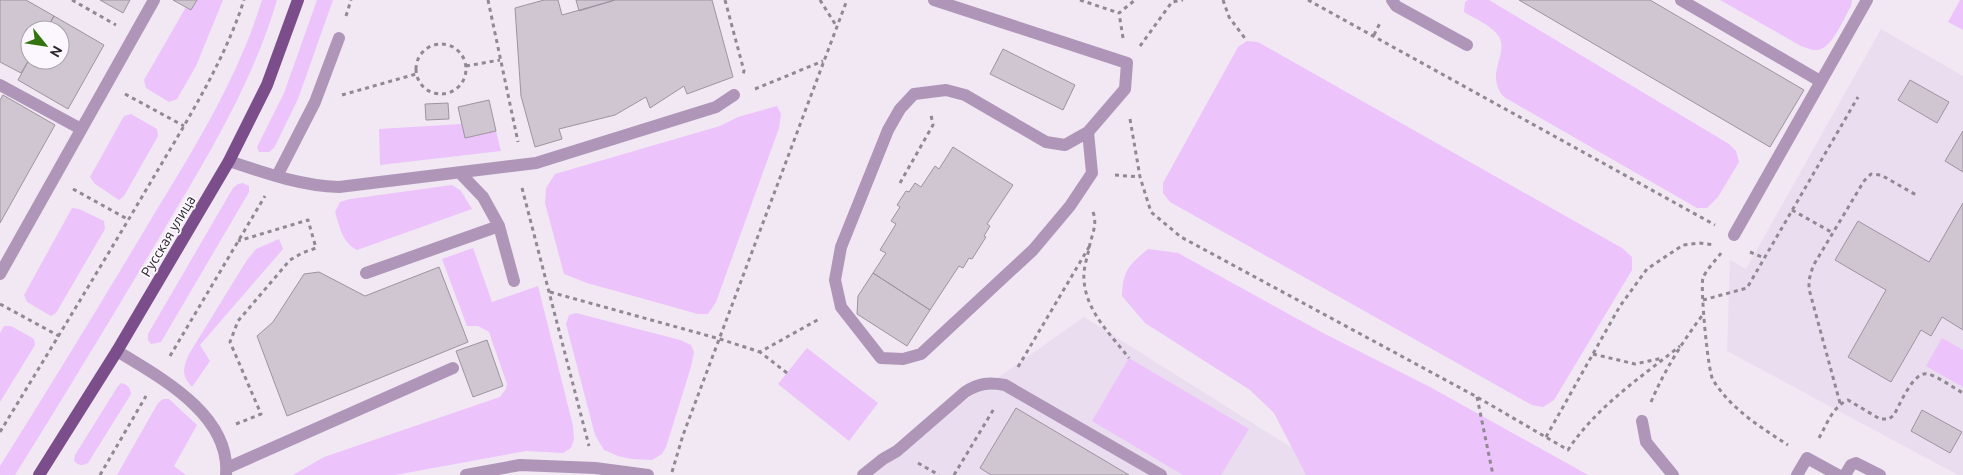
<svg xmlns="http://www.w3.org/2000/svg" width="1963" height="475" font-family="Ubuntu,sans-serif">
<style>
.built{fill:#ebddf0}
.green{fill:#ecc3fa}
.building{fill:#cfc6d2;stroke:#9d94a0}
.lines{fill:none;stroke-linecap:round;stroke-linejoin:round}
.path{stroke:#8f8991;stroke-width:3;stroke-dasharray:4 4;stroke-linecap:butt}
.service{stroke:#af96b8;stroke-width:12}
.primary{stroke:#7c4d8b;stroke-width:12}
.labels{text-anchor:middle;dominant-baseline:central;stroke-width:4;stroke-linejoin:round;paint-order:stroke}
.street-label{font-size:14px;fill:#2b282c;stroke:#fcf7fe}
</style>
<rect width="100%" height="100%" fill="#f1e8f4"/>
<path class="built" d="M1881,29L1963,76V475H1958L1727,351L1730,260L1746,269Z
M1084,317L1335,475H871L959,405Z"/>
<path class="green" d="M197,0H223L196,66L177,99L169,102L146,88L144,80L186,7L191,10Z
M262,0H277C252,85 207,157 162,233C114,314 65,395 15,475H0V466C52,383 103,300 153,216C195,147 238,78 262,0Z
M317,0H333L298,99L274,148L269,152H259L257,147L284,93Z
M1468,0H1489L1729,144L1736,151L1739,162L1718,197L1707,208H1697L1504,97C1484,75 1509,54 1499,37C1493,26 1475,19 1464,12L1465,2Z
M1720,0H1852L1851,6C1844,18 1833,45 1821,49C1815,52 1807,48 1801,46Z
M1960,0H1963V30L1948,22Z
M1247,41L1258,42L1622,248L1632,257V270L1554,400L1543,407L1532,405L1170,202L1163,193V183L1238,47Z
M777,106L781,114L779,128L716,302L708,314H698L587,283L564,274L545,203L546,188L555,174L720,126L738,117Z
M131,114L157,129L158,136L124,196L119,200L95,184L90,177L124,116Z
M462,124L496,131L501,151L380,165L379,129Z
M243,183L249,186V192L161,342L151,344L148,340V334L233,188L238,184Z
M452,185L461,191L472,209L357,250C342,242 340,228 335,212L340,202L350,199Z
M72,208L79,209L104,221L105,229L56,313L51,316L27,302L24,295Z
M279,239L283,249L200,345L210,361L192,387C181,375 183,368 189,354L247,260L256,249Z
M473,248L492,302L538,286L573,426L574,439L571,448L563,453L526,451L395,475H293L324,457L500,397L506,389L507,384L489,332L478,326H467L442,259Z
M1148,249L1178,253L1323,333L1430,387L1588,475H1306L1274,413L1250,390L1145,323L1122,296C1123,270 1129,265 1148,249Z
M576,313L680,340L691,345L694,352L691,367L666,447L662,454L652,460L632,459L618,456L604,450L595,435L566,324L569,315Z
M4,326H11L34,339L35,345L0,402V333Z
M1942,338L1963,350V387L1926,366Z
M807,348L878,403L849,441L778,384Z
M1129,358L1249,429L1221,475H1183L1092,421Z
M121,383C128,385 130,387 131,394L88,463C82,466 79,466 74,461L75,455L118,386Z
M163,399H169L197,425L174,466L186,475H117L158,403Z"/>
<path class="building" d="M0,0H26L54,16L46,30H30V58L21,73L0,62Z
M100,0H130L123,13Z
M173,0H197L191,10Z
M544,0H558L562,15L615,0H712L733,77L687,94L684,86L650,108L646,97L615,115L559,129L562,139L535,147L521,96L515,8Z
M576,0H615L579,11Z
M1519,0H1650L1804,90L1770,147Z
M54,16L104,45L68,109L18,80L30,58V60H60V30H46Z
M1003,49L1075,85L1063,110L990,74Z
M1910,80L1949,102L1937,123L1898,100Z
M3,95L55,125L0,223V100Z
M489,100L496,131L465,138L458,107Z
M448,103L449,119L426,120L425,104Z
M1963,131V172L1945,161Z
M953,147L1013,185L987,224L990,226L984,236L986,237L972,259L969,258L963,268L959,266L930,310L873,273L886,253L880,250L896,224L891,221L900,207L897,205L906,191L909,192L915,183L921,187L935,166L939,169Z
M1963,203V330L1942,317L1931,336L1921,330L1891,382L1848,357L1886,290L1835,260L1858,221L1929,262Z
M439,267L468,342L287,416L257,336L273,322L304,274L319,272L365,296Z
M873,273L930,310L907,346L857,314L858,296Z
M487,340L503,386L473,397L456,351Z
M1016,408L1129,475H991L980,468Z
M1922,410L1962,432L1950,453L1911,431Z"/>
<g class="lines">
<path class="path" d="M72,0L116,25
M488,0L518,142
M725,0L744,71L743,75
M820,0L837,27
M1080,0L1119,13
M1223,0L1229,17L1247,41
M1308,0L1715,225
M346,16L351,0
M1374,35L1381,21
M1123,38L1119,13L1135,0
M416 69a25 25 0 1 1 50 0a25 25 0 1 1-50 0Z
M1140,46L1172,2L1183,0
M466,66L500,60
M755,89L823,61
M125,94L184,126
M342,95L416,74
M1130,119L1140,177L1151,212L1181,237L1477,397L1568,450C1596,407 1640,378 1680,346
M1115,175L1140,177
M900,183L933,125L931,115
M522,188L589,446
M73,189L129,220
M1792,210L1833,233
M1093,212C1098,225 1091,236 1089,249C1087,258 1083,270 1084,279C1085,310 1111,335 1129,358
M1750,252L1764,258
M1721,253C1716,260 1706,270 1703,278C1700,287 1708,373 1713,380C1731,409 1760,427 1788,445
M550,292L720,339L760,352
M1703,300L1747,288L1858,97
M0,304L59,336
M1593,354L1635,364L1663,358
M170,356L265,196
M1018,367L1089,247
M787,373L760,352L821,318
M1477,397L1493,475
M1651,402C1665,369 1683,341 1704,313
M1840,403L1809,289V280L1813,266L1864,181L1871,174L1881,175L1918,196
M236,424L261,414L230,342L238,321L290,260L302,253L316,248L308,220L238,241
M0,432C50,350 100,268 149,185C183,127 223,65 244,0
M1546,437L1620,306L1647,269L1683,245L1699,243L1715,245
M1819,438C1827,424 1833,406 1848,400L1880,419H1889L1894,415C1900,404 1914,370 1928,374C1939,377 1952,387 1963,393
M918,463L939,475
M672,472L683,435L847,0
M100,475L146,396
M954,475L995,407"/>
<path class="service" d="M934,0L1127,63L1125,89L1088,132L1065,145L1046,142L965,95L946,90L914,94L900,109L888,130L841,247L835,280L841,307L881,358L903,359L921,354L1033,250L1070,206L1092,173L1088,132
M1392,0L1396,6L1467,45
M1681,0L1820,81
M0,85L81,129
M229,161C265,173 301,186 339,187L536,163L716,107L734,95
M460,173L483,197L499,226L514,281
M277,176L315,102L339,38
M1734,235L1867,0
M366,273L499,226
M0,274L154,0
M117,351C161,378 231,415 226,475
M1642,421L1646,442L1673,475
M227,468L453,368
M466,475L520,465L595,468L648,475
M863,475L883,459L897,451L965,392C979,383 989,382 1005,385L1161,475
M1797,475L1807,458L1838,475
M1845,475L1851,465L1856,463L1880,475"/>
<path class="primary" d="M39,475L117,351L229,161L267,85L298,0"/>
</g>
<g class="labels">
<g class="street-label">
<text transform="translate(168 236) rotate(-59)">Русская улица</text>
</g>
</g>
<g transform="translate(45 45) rotate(120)"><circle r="24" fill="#fcf7fe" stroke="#a8a4aa"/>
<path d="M0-4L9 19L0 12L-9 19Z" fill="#33740f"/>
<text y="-8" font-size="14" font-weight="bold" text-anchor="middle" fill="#2b282c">N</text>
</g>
</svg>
